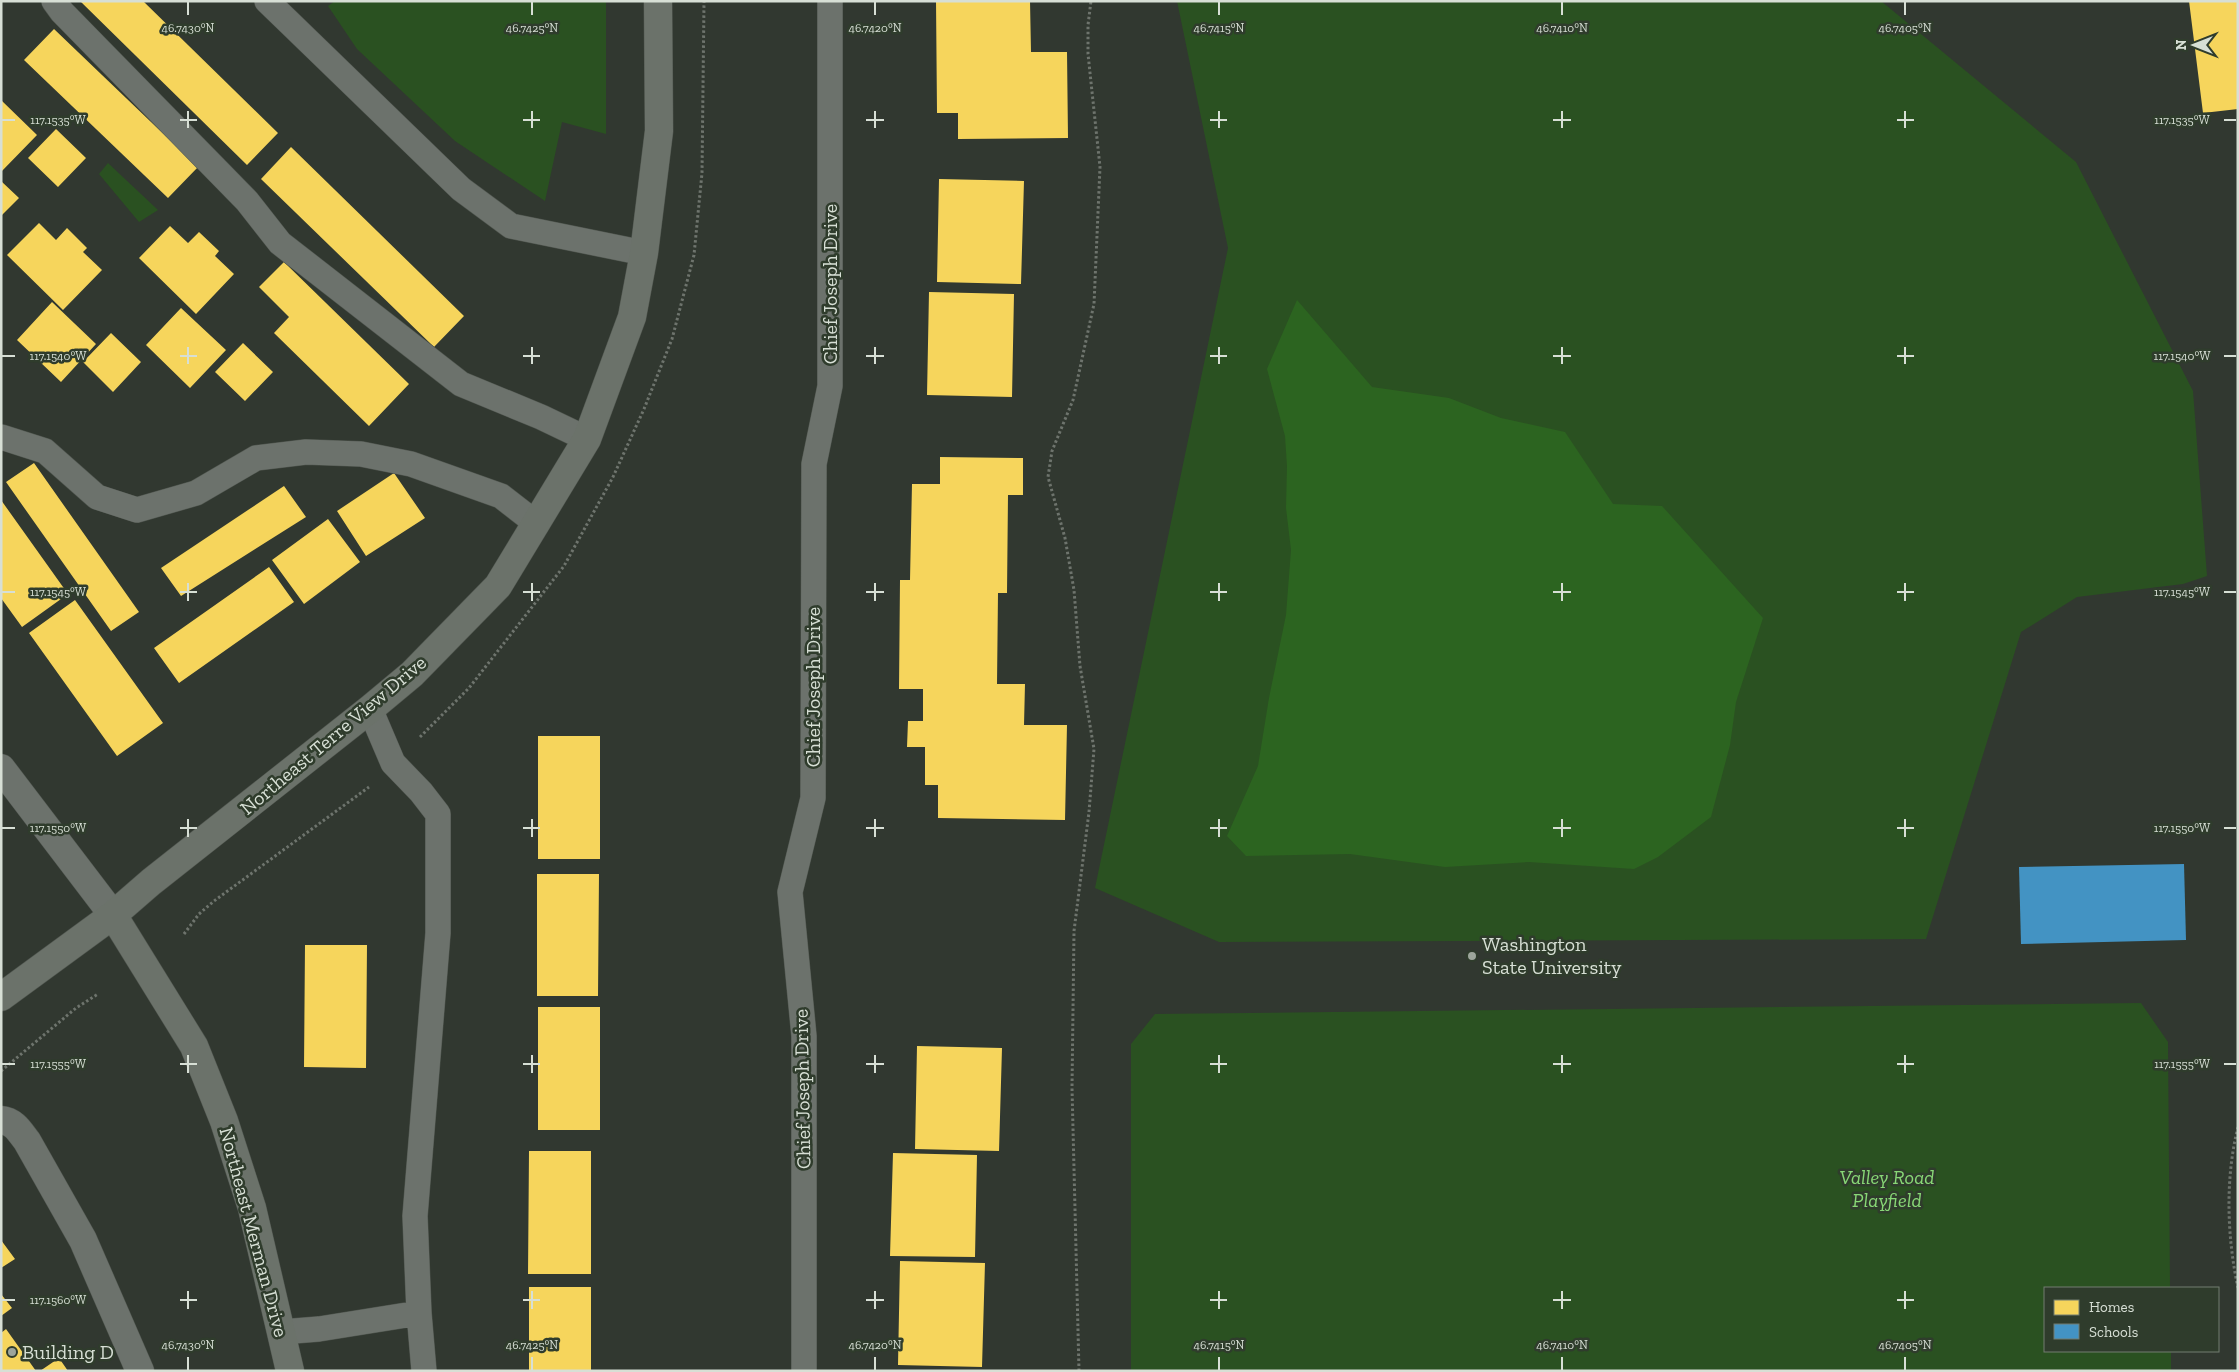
<svg xmlns="http://www.w3.org/2000/svg" width="2239" height="1372" font-family="'Zilla Slab',serif">
<style>
.green{fill:#2a5121}
.water{fill:#2c6420}
.homes{fill:#f6d55c}
.schools{fill:#4393c3}
.lines{fill:none;stroke-linecap:round;stroke-linejoin:round}
.lane-casing{stroke:#4f554e;stroke-width:26}
.street-casing{stroke:#4f554e;stroke-width:29}
.secondary-casing{stroke:#4f554e;stroke-width:29}
.path{stroke:#6e746d;stroke-width:3;stroke-dasharray:2.5 2.5;stroke-linecap:butt}
.lane{stroke:#6c726c;stroke-width:25}
.street{stroke:#6c726c;stroke-width:28}
.secondary{stroke:#6b726a;stroke-width:28}
.ticks{fill:none;stroke:#d7dfd5;stroke-width:2}
.poi-dot{fill:#9da59b;stroke:#2f3c2c;stroke-width:2}
.labels{text-anchor:middle;dominant-baseline:central;stroke-width:5;stroke-linejoin:round;paint-order:stroke}
.street-label{font-size:20px;fill:#d7dfd5;stroke:#2f3c2c}
.poi-label{font-size:20px;fill:#d7dfd5;stroke:#2f3c2c;text-anchor:start}
.park-label{font-size:20px;font-style:italic;fill:#88d876;stroke:#2f3c2c}
.ticks-label{font-size:12px;text-anchor:middle;fill:#d7dfd5;stroke:#2f3c2c;stroke-width:5;stroke-linejoin:round;paint-order:stroke}
</style>
<rect width="100%" height="100%" fill="#313830"/>
<path class="green" d="M335,1H606V134L562,122L545,201L455,141L357,49L328,6Z
M1177,1H1881L2076,162L2193,391L2207,576L2183,584L2077,597L2021,632L1926,939L1219,942L1095,888L1228,248Z
M108,163L158,210L139,222L99,174Z
M2141,1003L2168,1042L2170,1288H2045V1351H2171V1371H1131V1044L1155,1014Z"/>
<path class="water" d="M1297,300L1372,387L1449,398L1501,418L1565,432L1613,504L1662,506L1763,618L1736,702L1730,745L1711,817L1658,857L1634,869L1529,862L1445,867L1350,854L1246,856L1227,836L1258,766L1269,698L1286,615L1291,550L1286,508L1287,466L1285,436L1267,369Z"/>
<path class="homes" d="M80,1H143L278,133L247,165Z
M936,1H1030L1031,52H1067L1068,138L958,139V113H937Z
M2189,1H2238V109L2203,113Z
M54,29L198,167L168,198L24,60Z
M1,100L37,135L1,172Z
M56,129L86,158L58,187L28,158Z
M291,147L464,316L434,347L261,179Z
M939,179L1024,181L1021,284L937,282Z
M1,181L19,198L1,216Z
M39,223L56,240L67,228L87,248L83,252L102,270L63,310L7,255Z
M170,226L188,243L199,232L219,251L215,256L234,274L196,314L139,258Z
M284,262L409,384L369,426L274,333L289,317L259,287Z
M929,292L1014,294L1012,397L927,395Z
M52,302L96,344L61,382L17,340Z
M181,308L226,350L190,388L146,345Z
M111,333L141,362L113,392L83,362Z
M243,343L273,372L245,401L215,372Z
M940,457L1023,458V495H1008L1007,593H998L997,684H1025L1024,725H1067L1065,820L938,818V785H925V747H907L908,721H923V689H899L900,580H910L912,484H940Z
M34,463L139,612L111,631L6,482Z
M394,473L425,518L366,556L337,511Z
M284,486L306,517L181,596L161,568Z
M1,500L68,594L22,627L1,598Z
M328,519L360,562L304,604L272,560Z
M269,567L294,602L179,683L154,648Z
M75,600L163,723L117,756L29,633Z
M538,736H600V859H538Z
M537,874H599L598,996H537Z
M305,945H367L366,1068L304,1067Z
M538,1007H600V1130H538Z
M917,1046L1002,1048L999,1151L915,1149Z
M529,1151H591V1274H528Z
M893,1153L977,1155L975,1257L890,1256Z
M1,1240L15,1259L1,1268Z
M900,1261L985,1263L982,1367L898,1365Z
M529,1287H591V1371H529Z
M1,1294L12,1308L1,1316Z
M6,1329L36,1371H1V1333Z
M59,1358L68,1371H40Z"/>
<path class="schools" d="M2184,864L2186,940L2021,944L2019,867Z"/>
<g class="lines">
<defs>
<path id="lane" d="M54,1L62,12L247,201L280,243L461,384L541,417L587,439
M267,1L461,189L511,226L644,253
M1,437L45,451L97,497L137,510L196,493L256,458L306,452L361,454L411,464L501,496L537,524
M419,1313L424,1371
M281,1332L319,1329L419,1313L415,1216L438,933V814L421,792L393,763L370,709
M804,1371V1036L790,892L813,798L814,464L830,386V1"/>
<path id="street" d="M1,768L113,915
M1,1120C14,1121 20,1132 27,1141L83,1240L140,1371"/>
<path id="secondary" d="M113,915L194,1046L224,1121L252,1208L290,1371
M1,997L113,915L151,882L370,709L412,674L498,586L587,439L632,317L644,253L659,131L658,1"/>
</defs>
<use href="#lane" class="lane-casing"/>
<use href="#street" class="street-casing"/>
<use href="#secondary" class="secondary-casing"/>
<path class="path" d="M420,737L469,688L564,566L613,477L644,409L672,339L694,255L702,173L704,1
M184,934L199,914L214,901L369,787
M1,1071L76,1008L98,994
M2238,1127C2225,1178 2227,1237 2238,1288
M1079,1371L1072,1088L1074,931L1089,812L1094,749L1080,666L1074,590L1065,538L1048,477L1052,451L1073,400L1094,304L1100,167L1088,54V25L1091,1"/>
<use href="#lane" class="lane"/>
<use href="#street" class="street"/>
<use href="#secondary" class="secondary"/>
</g>
<path class="ticks" d="M188,2V15M532,2V15M875,2V15M1219,2V15M1562,2V15M1905,2V15M188,111V128M532,111V128M875,111V128M1219,111V128M1562,111V128M1905,111V128M2,120H15M180,120H197M523,120H540M866,120H884M1210,120H1227M1553,120H1571M1897,120H1914M2224,120H2236M188,347V364M532,347V364M875,347V364M1219,347V364M1562,347V364M1905,347V364M2,356H15M180,356H197M523,356H540M866,356H884M1210,356H1227M1553,356H1571M1897,356H1914M2224,356H2236M188,583V601M532,583V601M875,583V601M1219,583V601M1562,583V601M1905,583V601M2,592H15M180,592H197M523,592H540M866,592H884M1210,592H1227M1553,592H1571M1897,592H1914M2224,592H2236M188,819V837M532,819V837M875,819V837M1219,819V837M1562,819V837M1905,819V837M2,828H15M180,828H197M523,828H540M866,828H884M1210,828H1227M1553,828H1571M1897,828H1914M2224,828H2236M188,1055V1073M532,1055V1073M875,1055V1073M1219,1055V1073M1562,1055V1073M1905,1055V1073M2,1064H15M180,1064H197M523,1064H540M866,1064H884M1210,1064H1227M1553,1064H1571M1897,1064H1914M2224,1064H2236M188,1291V1309M532,1291V1309M875,1291V1309M1219,1291V1309M1562,1291V1309M1905,1291V1309M2,1300H15M180,1300H197M523,1300H540M866,1300H884M1210,1300H1227M1553,1300H1571M1897,1300H1914M188,1357V1370M532,1357V1370M875,1357V1370M1219,1357V1370M1562,1357V1370M1905,1357V1370"/>
<g class="poi-dot">
<circle cx="1472" cy="956" r="5"/>
<circle cx="12" cy="1352" r="5"/>
</g>
<g class="labels">
<g class="street-label">
<text transform="translate(830 284) rotate(-90)">Chief Joseph Drive</text>
<text transform="translate(813 687) rotate(-90)">Chief Joseph Drive</text>
<text transform="translate(333 735) rotate(-40)">Northeast Terre View Drive</text>
<text transform="translate(802 1089) rotate(-91)">Chief Joseph Drive</text>
<text transform="translate(254 1232) rotate(75)">Northeast Merman Drive</text>
</g>
<g class="poi-label">
<text x="1482" y="944">Washington<tspan x="1482" dy="23">State University</tspan></text>
<text x="22" y="1352">Building D</text>
</g>
<g class="park-label">
<text x="1887" y="1177">Valley Road<tspan x="1887" dy="23">Playfield</tspan></text>
</g>
</g>
<g class="ticks-label">
<text x="188" y="32">46.7430°N</text>
<text x="532" y="32">46.7425°N</text>
<text x="875" y="32">46.7420°N</text>
<text x="1219" y="32">46.7415°N</text>
<text x="1562" y="32">46.7410°N</text>
<text x="1905" y="32">46.7405°N</text>
<text x="2182" y="124">117.1535°W</text>
<text x="58" y="124">117.1535°W</text>
<text x="2182" y="360">117.1540°W</text>
<text x="58" y="360">117.1540°W</text>
<text x="2182" y="596">117.1545°W</text>
<text x="58" y="596">117.1545°W</text>
<text x="2182" y="832">117.1550°W</text>
<text x="58" y="832">117.1550°W</text>
<text x="2182" y="1068">117.1555°W</text>
<text x="58" y="1068">117.1555°W</text>
<text x="58" y="1304">117.1560°W</text>
<text x="188" y="1349">46.7430°N</text>
<text x="532" y="1349">46.7425°N</text>
<text x="875" y="1349">46.7420°N</text>
<text x="1219" y="1349">46.7415°N</text>
<text x="1562" y="1349">46.7410°N</text>
<text x="1905" y="1349">46.7405°N</text>
</g>
<rect width="2239" height="1372" fill="none" stroke="#d7dfd5" stroke-width="5"/>
<rect x="2044" y="1287" width="175" height="65" fill="#2f3c2c" stroke="#727d70"/>
<rect x="2054" y="1300" width="25" height="15" fill="#f6d55c" stroke="#727d70"/>
<text x="2089" y="1312" font-size="15" fill="#d7dfd5">Homes</text>
<rect x="2054" y="1324" width="25" height="15" fill="#4393c3" stroke="#727d70"/>
<text x="2089" y="1337" font-size="15" fill="#d7dfd5">Schools</text>
<g transform="translate(2194 45) rotate(270)" stroke="#2f3c2c" stroke-width="4" paint-order="stroke">
<path d="M0-4L9 19L0 12L-9 19Z" fill="#d7dfd5"/>
<text y="-8" font-size="14" font-weight="bold" text-anchor="middle" fill="#d7dfd5">N</text>
</g>
</svg>
